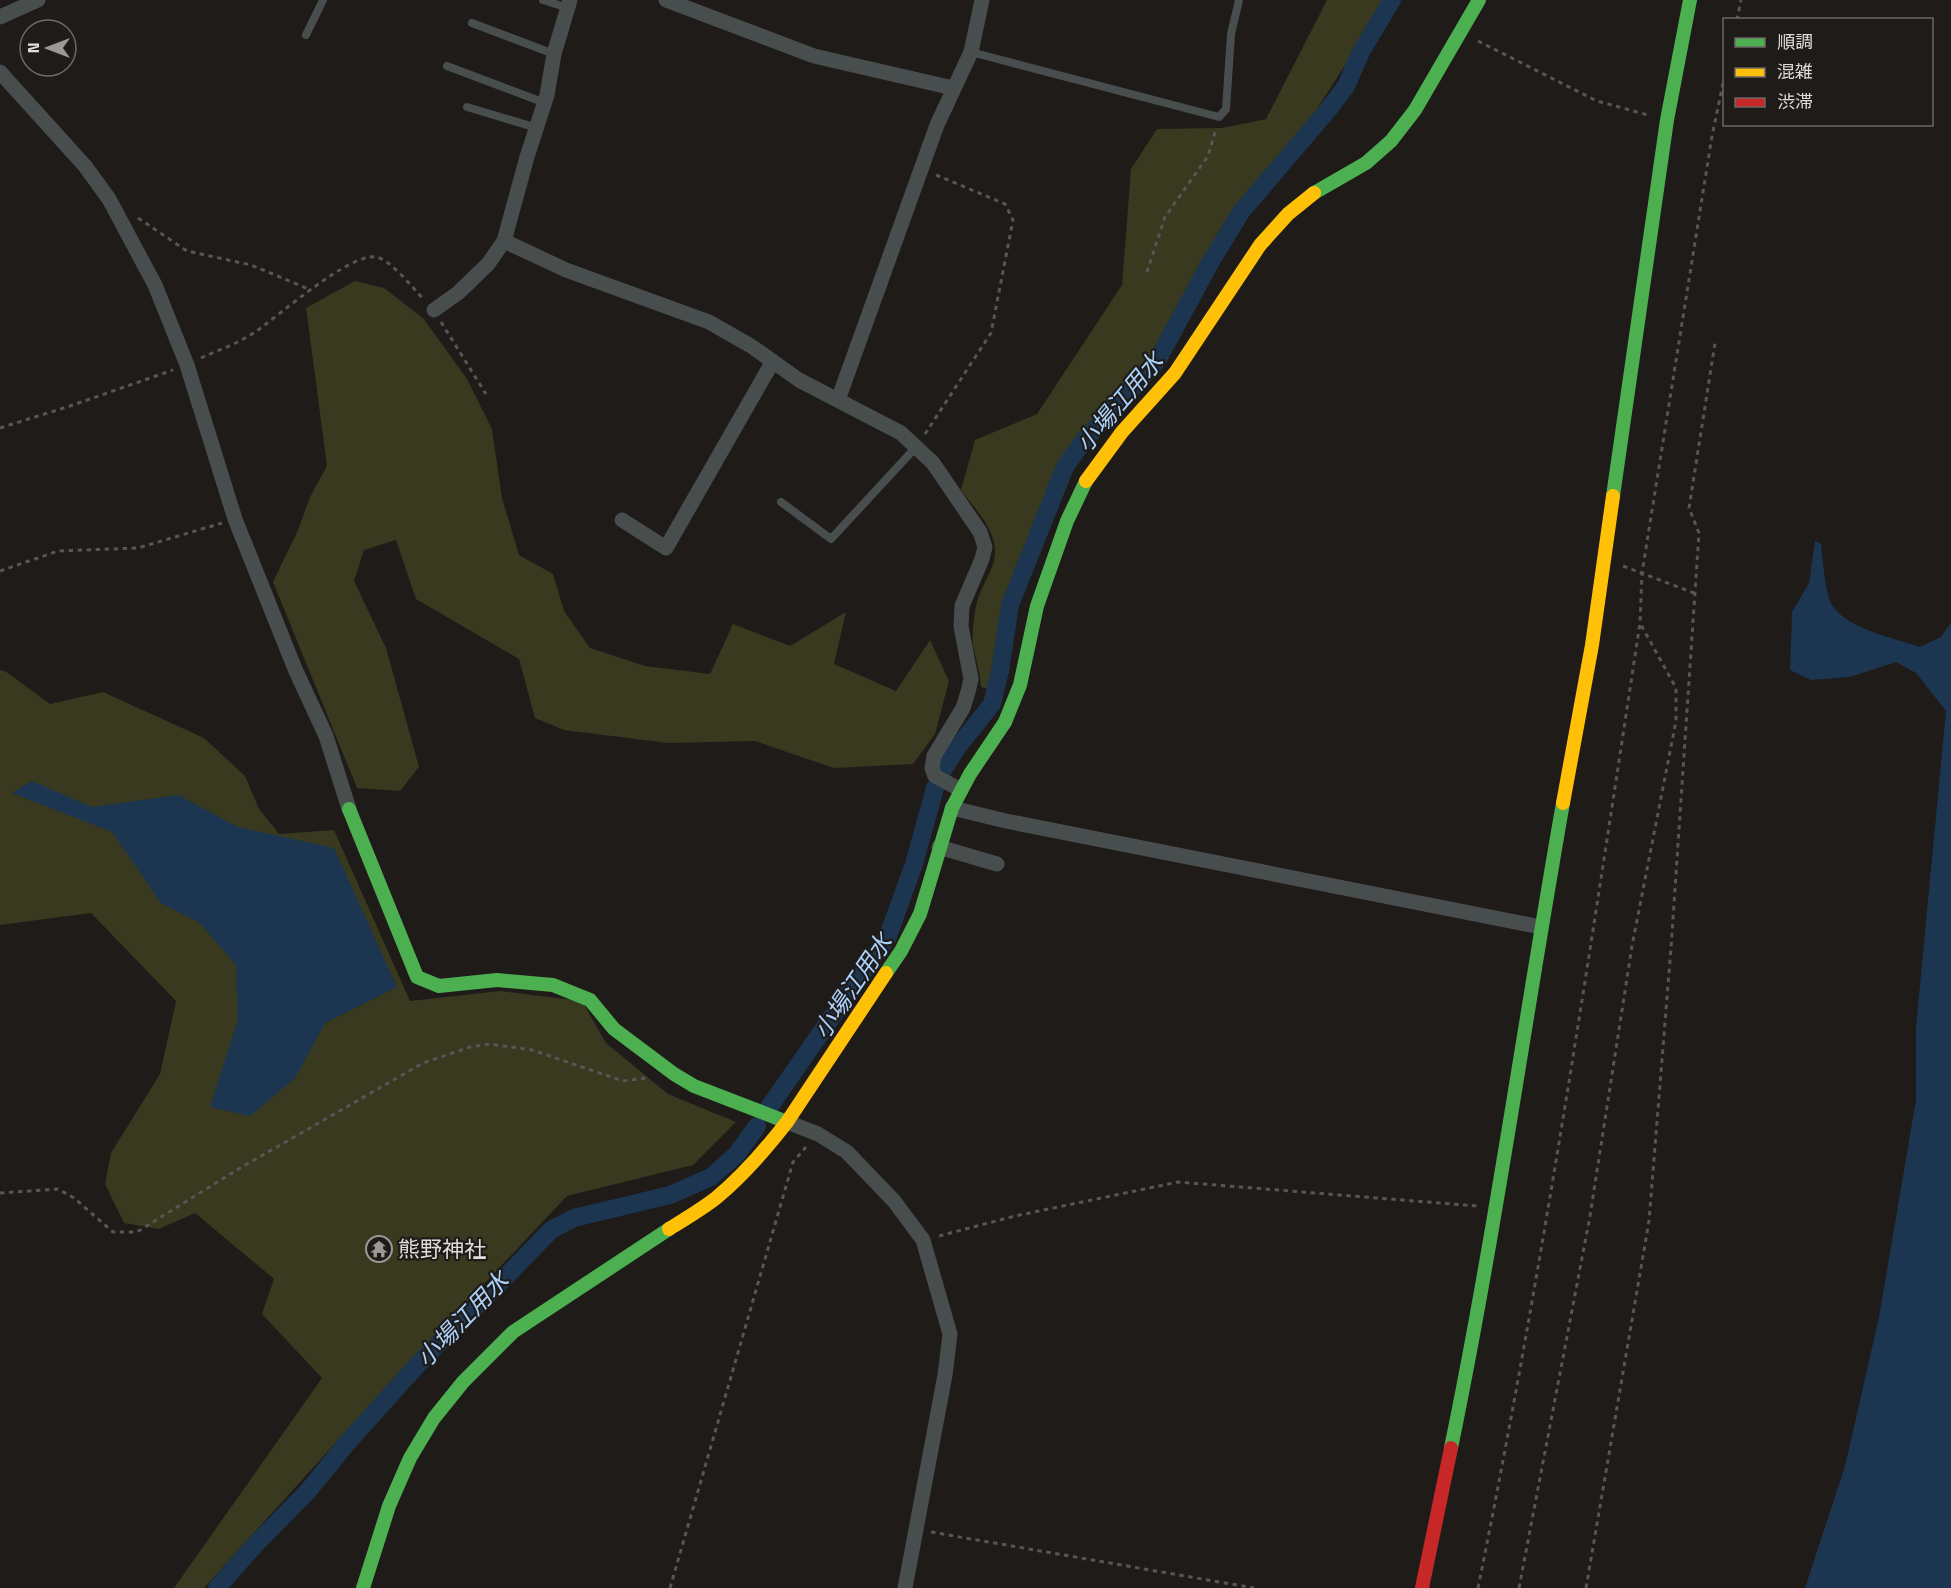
<svg xmlns="http://www.w3.org/2000/svg" width="1951" height="1588" font-family="'Titillium Web','Noto Sans JP',sans-serif">
<style>
.green{fill:#38391f}
.water{fill:#1c3550}
.lines{fill:none;stroke-linecap:round;stroke-linejoin:round}
.canal{stroke:#1c3550;stroke-width:18}
.path{stroke:#545756;stroke-width:3;stroke-dasharray:4.5 4.5;stroke-linecap:butt}
.lane{stroke:#484e4e;stroke-width:8}
.street{stroke:#484e4e;stroke-width:15}
.fast{stroke:#4caf50;stroke-width:14}
.slow{stroke:#ffc107;stroke-width:14}
.jam{stroke:#c62828;stroke-width:14}
.labels{text-anchor:middle;dominant-baseline:central;stroke-width:4.5;stroke-linejoin:round;paint-order:stroke}
.poi-label{font-size:22px;fill:#dfdcda;stroke:#1f1b18;text-anchor:start}
.water-label{font-size:24px;font-style:italic;fill:#aad2fd;stroke:#1f1b18}
</style>
<rect width="100%" height="100%" fill="#1e1b19"/>
<path class="green" d="M1327,0H1387L1299,137L1238,212L1207,261L1154,358L1077,439L1061,467L1002,614L998,658L992,690L981,687C980,672 976,660 973,646C972,638 973,627 974,619C977,594 983,588 992,567C1004,537 978,513 961,490L975,440L1037,414L1122,285L1131,169L1157,129L1222,128L1266,119Z
M355,281L384,288L423,318L467,379L492,429L502,498L519,555L553,574L564,611L590,648L645,666L710,674L733,624L790,646L846,612L834,664L896,691L930,640L949,681L935,734L913,764L834,768L755,741L668,743L564,730L535,718L519,659L416,599L396,540L364,550L354,581L386,648L419,767L400,791L357,788L273,582L298,530L310,497L327,466L306,308Z
M0,670L5,671L50,704L103,692L204,738L245,776L259,809L279,834L334,830L410,1001L500,991L582,1001L606,1043L668,1094L736,1122L693,1165L567,1196L379,1395L204,1588H174L322,1378L262,1314L274,1279L195,1213L159,1229L124,1223L105,1184L111,1153L160,1074L176,1001L91,913L0,925Z"/>
<path class="water" d="M1815,541L1821,544C1823,559 1825,593 1832,605C1847,629 1894,638 1920,647L1941,637L1951,622V1588H1805L1845,1466L1879,1317L1916,1100V1027L1946,711L1916,673L1896,662L1850,677L1811,680L1790,670L1792,612L1809,583Z
M32,781L92,807L178,795L238,827L334,848L397,987L325,1023L295,1078L250,1116L210,1107L238,1020L236,965L200,923L161,903L112,832L12,793Z"/>
<g class="lines">
<path class="canal" d="M943,770L957,748L992,704L1000,671L1010,605L1065,467L1082,443L1157,361L1210,263L1241,212L1328,110L1346,86L1361,52L1392,0
M770,1106L888,936L914,864L935,788
M217,1588L254,1546L308,1491L348,1442L421,1361L494,1289L551,1230L574,1218L670,1195L711,1177L737,1154L757,1126"/>
<path class="path" d="M1737,20L1741,0
M1478,41L1597,101L1648,115
M138,218L187,251L251,265L311,290
M1147,272L1165,217L1208,156L1216,129
M441,322L486,394
M201,358C219,350 239,343 255,332C280,315 349,253 376,257C390,259 414,289 424,300
M0,428L70,406L173,370
M925,434L991,333L1013,220L1005,204L936,175
M1623,566L1694,593
M0,571L58,551L138,548L222,523
M0,1193L58,1189L74,1198L113,1232H137L235,1171L423,1063L470,1047L490,1044L532,1050L623,1081L646,1078
M939,1236L1015,1216L1178,1182L1477,1206
M931,1532L1254,1588
M670,1588L793,1162L806,1147
M1478,1588C1543,1268 1591,945 1640,623L1642,573L1712,136L1724,79
M1519,1588L1590,1216L1632,946L1676,721V688L1640,623
M1586,1588L1649,1221L1671,948L1699,533L1689,508L1715,343"/>
<path class="lane" d="M543,0L568,8
M472,23L554,54
M306,35L323,0
M971,52L1219,117L1226,109L1231,34L1239,0
M447,66L545,103
M467,107L537,128
M781,502L831,539L917,446"/>
<path class="street" d="M666,0L814,56L953,88
M0,17L38,0
M0,72L85,166L109,199L155,285L187,365L235,519L295,669L326,736L349,809
M504,241L566,270L709,322L751,346L799,380L901,433L933,463L980,532L985,547L982,559L962,606L961,626L971,679L968,692L963,708L934,756L932,768L935,776L961,790
M434,310L458,293L488,264L504,241L527,157L547,95L554,54L570,0
M838,400L937,125L971,52L982,0
M622,520L666,548L773,361
M952,808L1006,821L1541,927
M939,847L997,864
M787,1122L818,1134L847,1152L894,1201L923,1240L950,1334L945,1375L905,1588"/>
<path class="fast" d="M1314,193L1366,163L1391,141L1415,110L1479,0
M1613,496L1667,120L1690,0
M349,809L417,977L439,986L497,980L553,985L590,1000L614,1029L674,1074L694,1086L787,1122
M886,973L901,951L920,914L952,808L970,774L1005,722L1020,685L1037,606L1067,521L1086,481
M1451,1448C1495,1234 1525,1018 1563,803
M363,1588L389,1506L410,1458L434,1418L463,1382L513,1332L669,1229"/>
<path class="slow" d="M1086,481L1122,432L1175,373L1260,245L1288,214L1314,193
M1563,803L1592,645L1613,496
M669,1229C685,1219 702,1209 716,1198C743,1176 766,1149 787,1122L886,973"/>
<path class="jam" d="M1422,1588L1451,1448"/>
</g>
<defs>
<symbol id="temple-ring" viewBox="-11 -11 22 22"><circle r="9.5" fill="#1f1b18" stroke="#9b9896" stroke-width="1.5"/><path d="M0-6L5-2H3V0L6.5 2.5H4V6H1.5V3h-3V6H-4V2.5H-6.5L-3 0V-2H-5Z" fill="#9b9896"/></symbol>
</defs>
<g fill-rule="evenodd">
<use href="#temple-ring" x="364" y="1234" width="30" height="30"/>
</g>
<g class="labels">
<g class="poi-label">
<text x="398" y="1249">熊野神社</text>
</g>
<g class="water-label">
<text transform="translate(1119 402) rotate(-50)">小場江用水</text>
<text transform="translate(852 986) rotate(-56)">小場江用水</text>
<text transform="translate(462 1319) rotate(-46)">小場江用水</text>
</g>
</g>
<rect x="1723" y="18" width="210" height="108" fill="#1f1b18" stroke="#6c6866" stroke-width="1.5"/>
<rect x="1735" y="38" width="30" height="9" fill="#4caf50" stroke="#6c6866" stroke-width="1.5"/>
<text x="1777" y="48" font-size="18" fill="#dfdcda">順調</text>
<rect x="1735" y="68" width="30" height="9" fill="#ffc107" stroke="#6c6866" stroke-width="1.5"/>
<text x="1777" y="78" font-size="18" fill="#dfdcda">混雑</text>
<rect x="1735" y="98" width="30" height="9" fill="#c62828" stroke="#6c6866" stroke-width="1.5"/>
<text x="1777" y="108" font-size="18" fill="#dfdcda">渋滞</text>
<g transform="translate(48 48) rotate(270)"><circle r="28" fill="#1f1b18" stroke="#6c6866" stroke-width="1.5"/>
<path d="M0-4.5L10 22L0 15L-10 22Z" fill="#9b9896"/>
<text y="-9" font-size="16" font-weight="bold" text-anchor="middle" fill="#dfdcda">N</text>
</g>
</svg>
